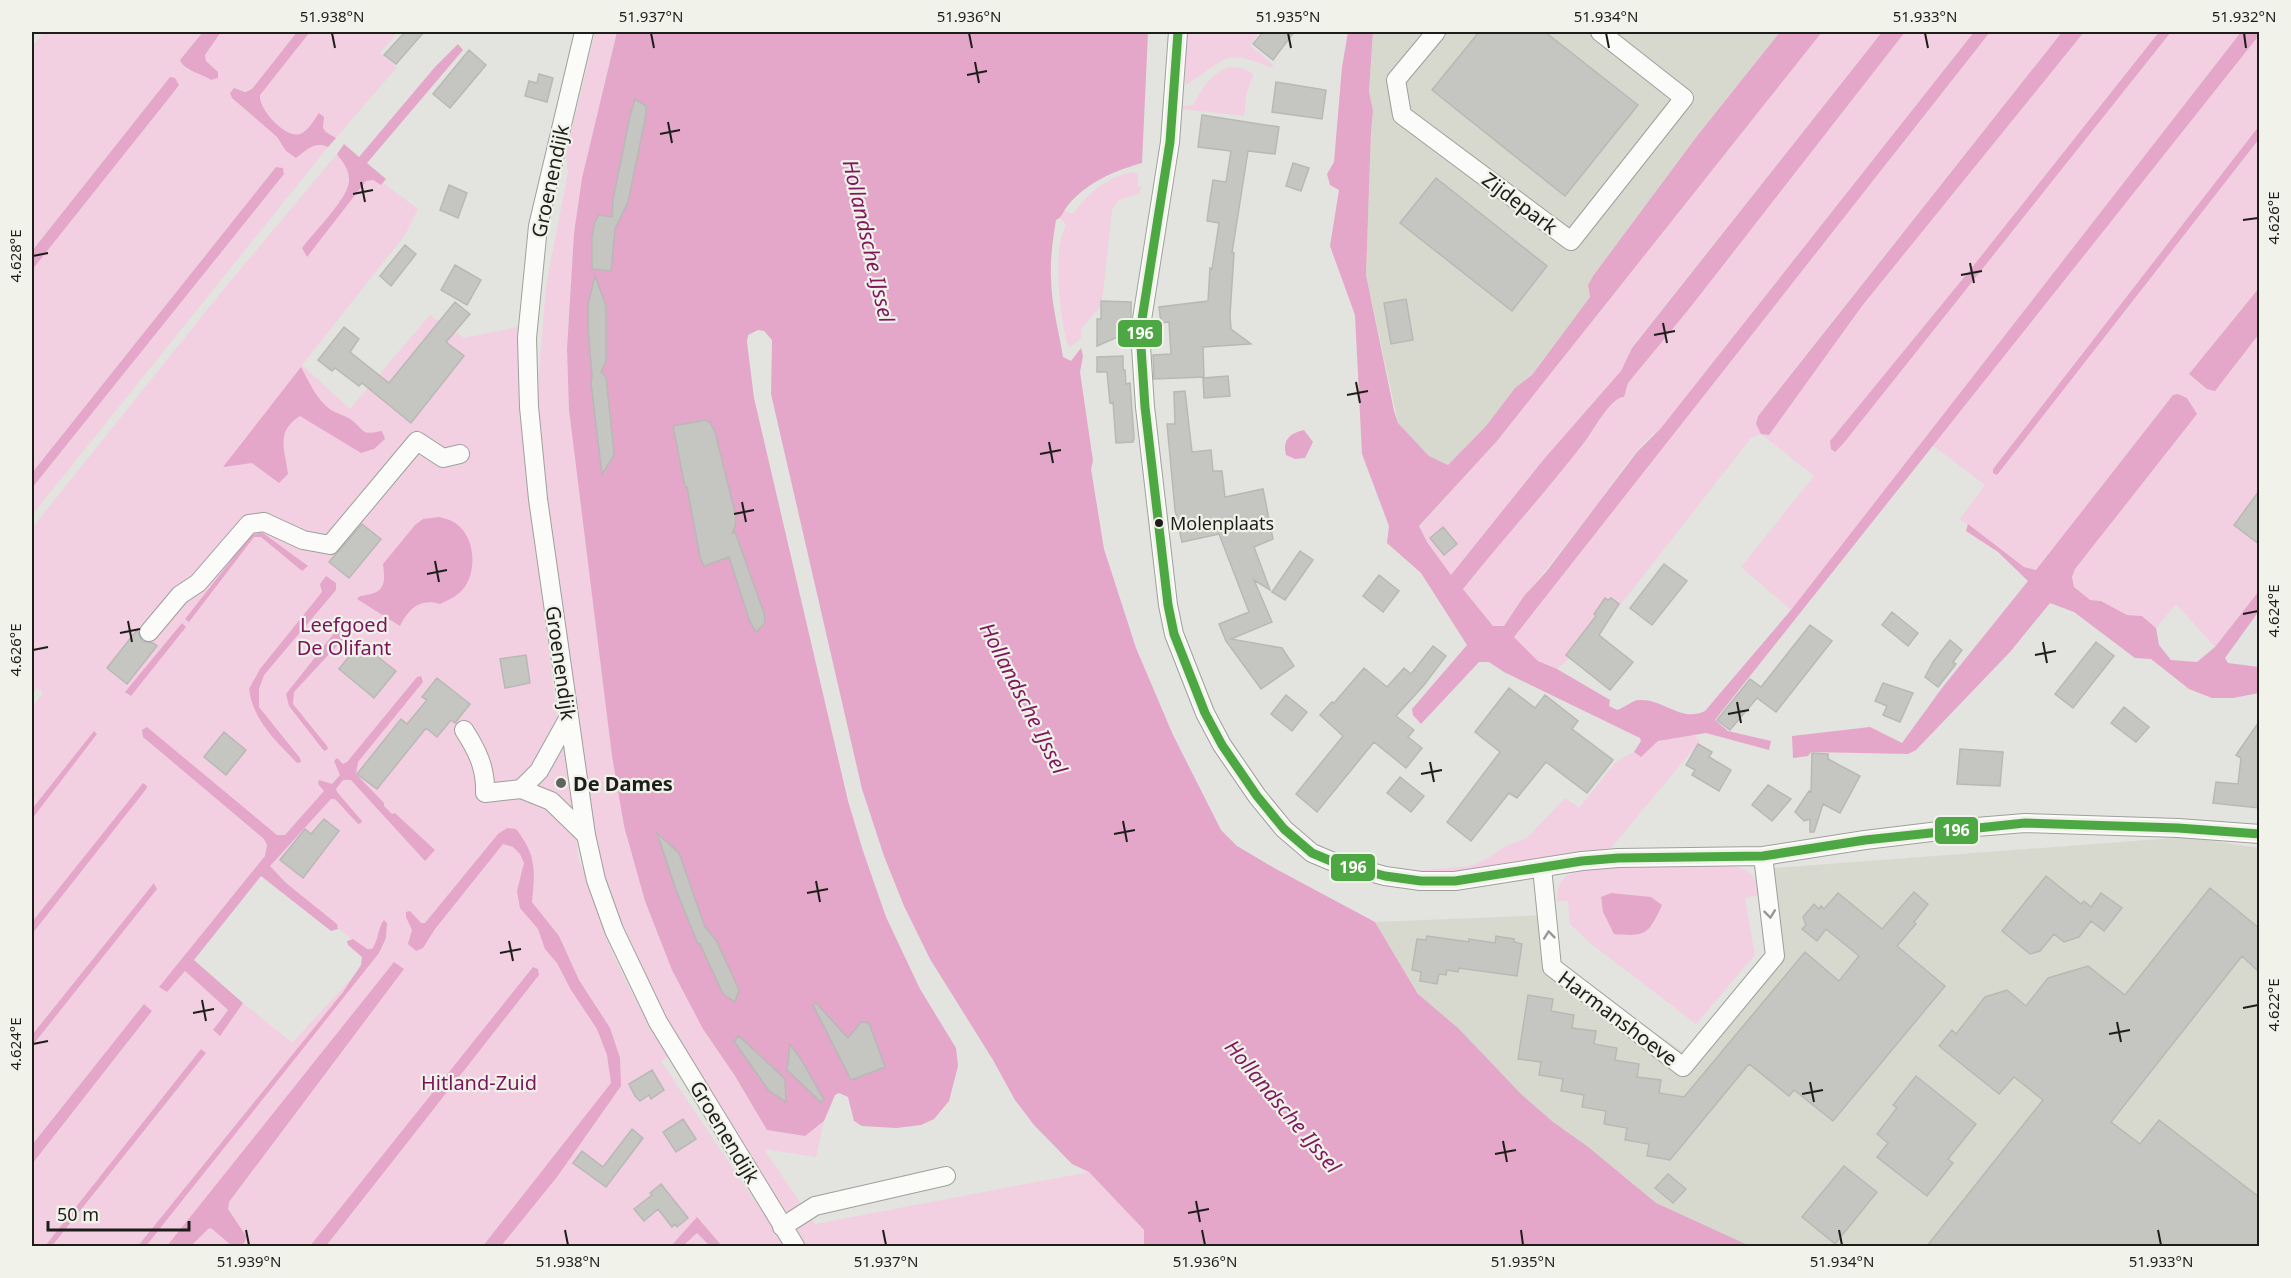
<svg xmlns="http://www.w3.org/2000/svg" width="2291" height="1278" font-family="'Noto Sans',sans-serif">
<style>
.built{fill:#d8d9ce}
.green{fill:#f2d0e1;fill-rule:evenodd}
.water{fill:#e4a7c9}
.building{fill:#c5c5c2;stroke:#b8b8b5;stroke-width:1.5}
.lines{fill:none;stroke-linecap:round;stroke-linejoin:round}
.minor-casing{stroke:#9f9f9c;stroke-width:20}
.minor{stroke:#fbfbfa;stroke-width:18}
.bus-1-casing{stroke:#f1f3ea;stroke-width:14}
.bus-1{stroke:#4da844;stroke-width:9}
.oneway{stroke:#979795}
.ticks{fill:none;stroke:#1d1d1a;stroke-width:2}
.bus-dot{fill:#1d1d1a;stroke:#f1f3ea;stroke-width:2}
.poi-dot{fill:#62625f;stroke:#f1f3ea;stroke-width:2}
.labels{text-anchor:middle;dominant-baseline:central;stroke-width:4.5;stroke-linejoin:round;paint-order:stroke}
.bus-label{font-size:18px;fill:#1d1d1a;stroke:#f1f3ea;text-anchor:start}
.street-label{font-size:20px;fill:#1d1d1a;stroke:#f1f3ea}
.park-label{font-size:20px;fill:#7b145a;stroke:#f1f3ea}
.poi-label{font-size:20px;font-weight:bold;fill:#1d1d1a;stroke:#f1f3ea;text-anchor:start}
.water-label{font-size:21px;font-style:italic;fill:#7f185d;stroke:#f1f3ea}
.line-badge{stroke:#f1f3ea;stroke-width:2}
.badge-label{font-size:16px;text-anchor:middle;font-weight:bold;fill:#fff}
.neatline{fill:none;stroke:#1d1d1a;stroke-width:2}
.ticks-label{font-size:15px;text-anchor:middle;fill:#1d1d1a}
</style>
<rect width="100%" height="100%" fill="#e3e3df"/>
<path class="built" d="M1373,32H1780L1697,136L1593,276L1588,285L1590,297L1532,375L1515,388L1486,426L1448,465L1429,456L1398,423L1366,275L1371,132L1373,111L1369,92Z
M2187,837L2259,848V1246H1685L1459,1061L1375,922L1552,915L1554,964L1692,1058L1776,958L1763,869Z"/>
<path class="green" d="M44,32H203L180,61L187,70L199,72L211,80L205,55L221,32H297L252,89L230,93L232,98L277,137L286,151L296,158C307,150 314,141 328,147L32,515V488L284,174L283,168L276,167L32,473V270L173,93L170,77L32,251V47Z
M310,32H398L380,53L397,67L336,138L326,132L322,127L324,117C316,123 306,135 296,135C283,136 258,107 259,95Z
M595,32H617L582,178L574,233L567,349L569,410L612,756L624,826L703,1029L735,1076L767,1130L805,1136L824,1121L816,1157L764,1149L802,1205L790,1212L781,1210L758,1168L665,1019L601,877L544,499L536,410L546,286L568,172L566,155Z
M1187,32H1259L1250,45L1274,66L1269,67C1221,46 1225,62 1187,84L1185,83Z
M1822,32H1882L1632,347L1622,371L1544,459L1451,575L1427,542L1419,527L1497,441Z
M1905,32H1974L1661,428C1637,444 1616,479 1599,502C1567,544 1533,583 1504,626H1493L1463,589C1503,539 1547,491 1586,440C1594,429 1610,397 1624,397L1628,383L1689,309Z
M1990,32H2062L1758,415L1756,424L1769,434L1862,306L2084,32H2159L1970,270L1830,441L1843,444L2171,32H2241L1791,610L1741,567L1814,476L1761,434L1751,438L1596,636L1557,669L1538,661L1514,637Z
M2259,34V126L1993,469L1994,473L1997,474L2259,139V288L2189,374L2215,391L2259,334V591L2215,647L2176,604L2156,628L2142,616L2127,615L2101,601L2090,600L2085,597L2074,587L2072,577L2075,569L2196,414L2178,394L2173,395L2036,570L2024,567L1960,519L1985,485L1932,445Z
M1228,67L1242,68L1254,74L1247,91L1244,116L1182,109L1183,106L1193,105C1204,86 1208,77 1228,67Z
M337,154C342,161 349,169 349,179C351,196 314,233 302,247L306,257L366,180H373L381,185L383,183L418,209L405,235L302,365L350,409L430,315L464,338L518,327L524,451L556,709L562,747H564L579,862L584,870L597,912L614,956L634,997L668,1057L661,1061L785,1246H52L206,1053L201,1049L45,1246H32V1164L152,1011L144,1005L32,1145V1046L157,888L154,884L32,1035V934L147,786L143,784L32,922V819L97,734L94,732L32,809V708L43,692L37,688L32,695V528L223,290ZM143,737L282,846L266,869L372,956L292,1043L243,1003L219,1036L213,1030L228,1010L185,971L167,992L265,856L267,845L264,839Z
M1133,172L1138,175V187L1141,185L1140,193L1119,200L1112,210L1102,301H1100V307L1081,329V338L1071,347L1068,346C1060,318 1052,250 1066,225L1060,218L1065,210L1070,213H1074C1088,193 1107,177 1133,172Z
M1694,735L1700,741L1611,848C1586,851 1561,854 1537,859C1495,867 1456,876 1413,871L1472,866L1490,857L1506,846L1527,838L1565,798L1579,808L1616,762L1634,752L1641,757L1658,741Z
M1716,865C1741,866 1755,867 1759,895L1745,898L1755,955L1696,1024L1590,943L1570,924L1568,901H1557C1557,891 1558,882 1567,876C1587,862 1687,866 1716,865ZM1611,893L1651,897L1662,905L1652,927Z
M1089,1172L1144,1230V1246H804L797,1233V1226L809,1215L815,1224Z"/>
<path class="water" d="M203,32H221L205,55L206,61L218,72V78L211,80C201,73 184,71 180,60Z
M297,32H310L260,95C258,109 286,139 300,134C308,131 314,120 319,113L324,117L323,128L326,132L336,138L328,147C314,141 307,150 296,158L286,151L277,137L232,98L230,93L234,88L245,92L252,89Z
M617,32H1148L1142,163C1113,171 1088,182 1068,205C1063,211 1063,217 1056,220C1053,239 1050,258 1051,277C1051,304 1059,331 1063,357L1071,361L1081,348L1083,356L1080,372L1093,461L1091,469L1104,549L1136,648L1173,735L1221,830L1237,846L1276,869L1375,922L1418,994L1458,1028L1522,1095L1553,1122L1587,1146L1656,1203L1750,1246H1144V1230L1089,1172L1072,1164L1034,1125L1015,1100L993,1060L930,959L904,906L884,856L862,789L771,394L772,340L764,331L758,330L748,335L747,342L754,398L848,801L863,851L886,917L920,989L956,1048L958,1066L949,1101L934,1119L921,1125L896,1128L862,1126L854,1121L848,1097L839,1093L835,1095L824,1121L805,1136L767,1130L735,1076L703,1029L672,970L645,901L624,826L612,756L569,410L567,349L574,233L582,178Z
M1348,32H1373L1369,91L1373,111L1371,132L1366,275L1394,411L1398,423L1429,456L1448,465L1486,426L1515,388L1532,375L1590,297L1588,285L1593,276L1697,136L1780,32H1822L1497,441L1419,526L1427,542L1451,575L1544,459L1621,371L1632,348L1882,32H1905L1689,309L1628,383L1624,397C1611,397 1594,429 1586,440C1547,491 1503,539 1463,589L1493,626H1504L1524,596L1546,572L1637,452L1661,428L1974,32H1990L1514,637L1538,661L1557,669L1610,700L1609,706L1617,710C1624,708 1633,700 1639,700C1662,698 1682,723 1705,711L1791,610L2241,32H2259L2260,34L1715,720L1728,731L1771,741L1769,750L1706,733L1658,741L1641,757L1634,752L1641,741L1640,738L1504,672L1489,662H1479L1421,724L1413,715L1412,709L1467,645L1421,573L1387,543L1389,526L1362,454L1355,315L1330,246L1339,190L1330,185L1327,174L1334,162L1342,67Z
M2062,32H2084L1862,306L1769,435L1761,434L1756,424L1758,416Z
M2159,32H2171L1843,444L1835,452L1831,449L1830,441L1970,270Z
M458,44L463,50L367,163L386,179L381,185L373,180L366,181L307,257L302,248C313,233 351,196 349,179C349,169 342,161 337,154L344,144L359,157L435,67Z
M170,77L175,78L179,85L173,93L32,270V251Z
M2259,126V139L1997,475L1993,473V469Z
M276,167L283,168L284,174L32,488V473Z
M2259,288V334L2215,391L2207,389L2189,374Z
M301,367C309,382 317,400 331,410C338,414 347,416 353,421C367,433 361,435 382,431L385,439L374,449L361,453L300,416C275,432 285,449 288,474L279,483L252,463L223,467Z
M2178,394L2187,398L2197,414L2075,569L2072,577L2074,587L2090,600L2101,601L2127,615L2142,616L2156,628L2159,645L2171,660L2197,662L2215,647L2259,591V611L2225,658L2228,663L2259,667V693L2233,698H2212L2189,689L2151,659L2135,658L2074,612L2050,603L2010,652L1916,750L1908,754L1811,752L1808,756L1793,758L1792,736L1870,727L1902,743L1942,688L2028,581L1998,552L1966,531L1968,524L2024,567L2036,570L2173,395Z
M1304,430L1313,442L1305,458L1295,459L1286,455C1282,440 1290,433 1304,430Z
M439,517C443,518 448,519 452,521C475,533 478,569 464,588C458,596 448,600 440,604C420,598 409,608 400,626L357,599L360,596C384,593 386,586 383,564L415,525L423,519Z
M259,533H263L308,566L302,571L261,537H254L189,622L185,619L251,535Z
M326,576L336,583V590L264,675L259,689V707L300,758L301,762L297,763C276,741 253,721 249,689L260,669L322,592L320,584Z
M182,623L186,627L131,696L125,692Z
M339,627L345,637L294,692L293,704L327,746L328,749L324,751L289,706L286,694Z
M421,676L423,682L358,762L356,774L384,803V806L392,814L395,813L435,850L425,861L351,780H343L336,789L337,792L362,821L361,823L358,824L335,799H331L270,866L286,883L337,924L338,929L331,931L261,876L194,960L243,1003L220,1036L213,1030L228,1010L185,971L167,992L159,987L265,856L267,845L264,839L143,737L142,730L147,727L277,835H285L324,791L318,784L319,780L332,784L340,775L334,761L337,758L343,764L347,762L417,677Z
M94,731L97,734L32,819V809Z
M143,783L147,786V788L32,934V922Z
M507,828L516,829C537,856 535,870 532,902L559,936L579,980L610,1028L620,1058L621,1086L557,1177L501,1246H483L611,1083L607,1055L597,1029L571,990L557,963L545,949L538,929L520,908L517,891L524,863L520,854L513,847L503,844L435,929L423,948L416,951L408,944L412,930L406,917V912L410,911L421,923H425L498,834Z
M154,883L157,889L32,1046V1035Z
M1611,893L1651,897L1662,905C1649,934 1646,937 1614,934L1603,912L1601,897Z
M384,920L387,923L386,938L379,953L146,1246H138L343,992L361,965L362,957L348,945L347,941L353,939L367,949H372C379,940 377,929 384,920Z
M394,962L404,969L229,1202L228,1209L246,1236L245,1242L241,1246H232L211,1228L208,1229L191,1246H167Z
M533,967L538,969L539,975L326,1246H310Z
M144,1004L152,1011L32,1164V1145Z
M201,1049L206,1053L52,1246H45Z
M697,1217L722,1246H710L697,1233L683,1246H671Z"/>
<path class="building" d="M405,32H424L396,64L384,55Z
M1263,32H1294L1273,60L1253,44Z
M1479,32H1545L1638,105L1565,196L1432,90Z
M469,50L486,65L450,108L433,94Z
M539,74L553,78L547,102L525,96L529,81L537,83Z
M1276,82L1326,90L1322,119L1272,112Z
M635,99L646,106V115L628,202L615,229L611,271L592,269V238L595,221L599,215L612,217L613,199L630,116Z
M1202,115L1279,127L1275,154L1248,151L1232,253H1234L1230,315L1231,329L1251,344L1203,347L1204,377L1154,379L1153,355L1171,354L1169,322L1161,323L1159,307L1208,301L1210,268L1212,269L1219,223L1207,221L1210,199L1213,180L1226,182L1231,151L1198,147Z
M1293,163L1309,168L1301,191L1286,186Z
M1436,178L1547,266L1512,311L1400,223Z
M449,185L467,193L458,218L440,210Z
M405,245L416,254L391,286L380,276Z
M455,265L481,280L467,305L441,290Z
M595,276L606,306V361L601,372L606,377L614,452L613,457L602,474L591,383L592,376L588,327V305Z
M1406,299L1413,340L1391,344L1384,303Z
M1101,301L1131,302V316L1129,332L1097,346V319H1101Z
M455,302L470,314L446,342L464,356L411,423L362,383L359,386L335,368L332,371L318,360L344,327L359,339L350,352L389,383Z
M1123,356V370H1125L1126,384L1130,383L1134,438L1133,442L1116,443L1113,402L1110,403L1107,372H1097V357Z
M1228,376L1230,396L1204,398L1203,378Z
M1185,391L1192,452L1211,450L1213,471H1222L1225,497L1263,489L1273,539L1254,547L1270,590L1254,580L1272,622L1231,639L1282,648L1294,666L1261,689L1226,641L1219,624L1249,612L1219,534L1182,542L1175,510L1167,424H1175L1174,392Z
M706,420L710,423L715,432L736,517L735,527L732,533L735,532L764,613L765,623L756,632L750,622L729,557L704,566L700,557L687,487H685L673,426Z
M2259,491V544L2234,525Z
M362,524L381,539L349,578L329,562Z
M1443,527L1457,544L1444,555L1430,538Z
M1300,551L1313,560L1285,600L1272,592Z
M1664,564L1687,581L1652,625L1630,608Z
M1379,575L1399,591L1383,612L1363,596Z
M1605,598L1608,600L1611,598L1619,604L1599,635L1633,662L1610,690L1566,655L1596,616L1594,614Z
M1892,612L1918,633L1908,646L1882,625Z
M1810,625L1832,641L1776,712L1757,698L1730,730L1717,720L1750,679L1761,687Z
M137,630L142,641L153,643L157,646L127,684L107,668Z
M1950,640L1962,650L1953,662L1956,664L1938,687L1925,677L1933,662Z
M2096,642L2114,656L2073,708L2055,694Z
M360,643L396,671L374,698L339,669Z
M1433,646L1446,656L1424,685L1396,716L1414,730L1408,737L1422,748L1406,768L1374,742L1317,812L1296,794L1343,736L1320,715L1332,702L1334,703L1364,668L1387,687L1404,668L1411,674Z
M526,655L530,683L505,688L500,659Z
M437,678L470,704L455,723L451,720L437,737L426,728L377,789L357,774L401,719L407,724L427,700L422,697Z
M1883,683L1913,693L1900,722L1883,715L1887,706L1875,701Z
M1509,688L1535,708L1545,695L1578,721L1572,729L1613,760L1587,793L1546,762L1517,798L1509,793L1471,841L1447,822L1500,752L1475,732Z
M1286,695L1307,712L1292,731L1271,714Z
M2124,707L2149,727L2136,742L2111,723Z
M2259,722V808L2213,803L2216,782L2238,784L2241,758L2236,755Z
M224,732L246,750L226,775L204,757Z
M1698,744L1712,752L1709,757L1731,770L1719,791L1692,775L1695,770L1686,765Z
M1960,749L2003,752L2000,786L1957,784Z
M1812,753L1828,754V759L1860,776L1840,813L1823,804L1814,832H1810V819L1804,821L1795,812L1809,791L1811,792Z
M1400,777L1424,796L1411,812L1387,793Z
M1768,785L1791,799L1772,821L1752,805Z
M324,819L339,831L303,878L280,860L305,829L311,834Z
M657,833L679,853L705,927L716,940L739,990L735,1002L723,994L700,944H698L676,890Z
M2046,876L2081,904L2084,901L2091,907L2101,893L2122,908L2104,931L2091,921L2079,937L2064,942L2054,934L2040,951L2030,954L2002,931Z
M2210,888L2259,928V972L2242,956L2111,1122L2140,1144L2159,1120L2259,1197V1246H1927L2043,1100L2014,1077L1999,1094L1939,1046L1952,1030L1956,1034L1985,997L2007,990L2026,1006L2048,978L2088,966L2125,995Z
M1914,892L1928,904L1914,922L1916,924L1897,946L1945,986L1833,1121L1794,1090L1789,1096L1749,1064L1670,1160L1647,1156L1649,1144L1625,1140L1627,1128L1604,1124L1606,1111L1582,1107L1584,1095L1561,1091L1563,1079L1539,1075L1541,1062L1518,1059L1528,995L1553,999L1551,1011L1574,1015L1572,1028L1596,1031L1594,1044L1617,1048L1615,1060L1639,1064L1637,1077L1661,1080L1659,1093L1684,1097L1805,952L1839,981L1859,956L1826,929L1817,941L1802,929L1806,925L1803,917L1814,904L1819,909L1821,906L1824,909L1838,893L1882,929Z
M1427,936L1469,942V939L1495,943L1496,936L1514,939V942L1522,944L1517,976L1459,968L1458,972L1447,970L1446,975L1439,974L1437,984L1420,981L1421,972L1412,970L1417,939L1426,940Z
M816,1003L848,1038L861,1022L869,1023L885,1067L851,1080L813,1005Z
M739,1036L785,1079L786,1102L769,1091L734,1041Z
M790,1044L802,1061L824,1100L821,1102L787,1070Z
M652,1070L664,1090L651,1099L649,1095L640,1101L635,1096L629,1084Z
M1916,1076L1976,1124L1948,1159L1953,1163L1927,1196L1877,1157L1888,1143L1877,1134L1897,1108L1893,1105Z
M683,1119L696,1139L676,1152L663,1132Z
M632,1129L643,1138L606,1187L573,1163L582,1151L603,1167Z
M1844,1166L1877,1192L1835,1244L1802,1217Z
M1668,1174L1686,1189L1673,1203L1655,1188Z
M661,1184L688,1218L677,1227L675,1224L672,1227L658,1209L644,1221L634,1209L652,1195L650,1193Z"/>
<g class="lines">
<defs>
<path id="minor" d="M584,32L538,226L527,338L529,407L538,499L586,835L596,880L614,930L658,1022L795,1246
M1178,32L1170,142L1140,332L1145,407L1168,605L1174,634L1205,713L1222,745L1257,796L1284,829L1312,853L1331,861L1385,876L1421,881H1455L1582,861L1618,858L1763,856L1865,840L1964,828L2025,823L2178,828L2260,834
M1436,32L1396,80L1402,115L1571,241L1684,98L1600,32
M149,632L180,595L198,583L249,524L264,522L303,540L330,545L417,441L443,458L460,454
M464,730C477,750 486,768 485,793L521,789L551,801L586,835
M521,789L539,771L569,717
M1542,868L1552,967L1683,1067L1775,956L1763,856
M782,1227L815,1206L946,1176"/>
</defs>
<use href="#minor" class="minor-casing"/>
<use href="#minor" class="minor"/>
<defs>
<path id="bus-1" d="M1178,32L1170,142L1140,332L1145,407L1168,605L1174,634L1205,713L1222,745L1257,796L1284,829L1312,853L1331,861L1385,876L1421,881H1455L1582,861L1618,858L1763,856L1865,840L2025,823L2178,828L2260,834"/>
</defs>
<use href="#bus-1" class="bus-1-casing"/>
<use href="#bus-1" class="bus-1"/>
</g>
<defs><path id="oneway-chevron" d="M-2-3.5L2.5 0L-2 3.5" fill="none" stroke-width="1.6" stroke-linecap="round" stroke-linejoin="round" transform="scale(1.5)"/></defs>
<g class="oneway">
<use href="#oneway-chevron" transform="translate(1770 914) rotate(83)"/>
<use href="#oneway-chevron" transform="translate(1549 935) rotate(-96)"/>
</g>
<path class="ticks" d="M332,33L335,48M651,33L654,48M969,33L972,48M1288,33L1291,48M1606,33L1609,48M1925,33L1928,48M2244,33L2246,48M975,62L979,83M967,75L987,71M668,122L672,143M660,134L680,130M361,182L365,202M353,194L373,190M2243,220L2258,218M33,256L48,253M1970,263L1974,283M1961,275L1982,271M1663,323L1667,343M1654,335L1675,331M1356,382L1360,403M1347,395L1368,391M1049,442L1053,463M1040,454L1061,450M742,502L746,522M734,514L754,510M435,561L439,582M427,574L447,570M2243,614L2258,611M128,621L132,642M120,633L140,629M2043,642L2047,663M33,650L48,647M2035,655L2056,651M1737,702L1741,723M1728,714L1749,710M1430,762L1434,782M1421,774L1442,770M1123,821L1127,842M1114,834L1135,830M816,881L820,902M807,893L828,889M509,941L513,961M500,953L521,949M202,1000L206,1021M2243,1008L2258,1005M193,1013L214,1009M2117,1022L2121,1042M2109,1034L2130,1030M33,1044L48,1041M1810,1082L1814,1102M1802,1094L1823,1090M1503,1141L1507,1162M1495,1154L1516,1150M1196,1201L1200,1222M1188,1213L1209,1209M246,1230L249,1245M565,1230L568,1245M883,1230L886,1245M1202,1230L1205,1245M1521,1230L1523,1245M1839,1230L1842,1245M2158,1230L2161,1245"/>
<circle class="bus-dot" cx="1159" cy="523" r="5"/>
<circle class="poi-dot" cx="561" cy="783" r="6"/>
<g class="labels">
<g class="bus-label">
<text x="1170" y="523">Molenplaats</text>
</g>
<g class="street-label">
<text transform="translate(550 181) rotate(-78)">Groenendijk</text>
<text transform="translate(1520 203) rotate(37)">Zijdepark</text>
<text transform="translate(561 663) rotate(82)">Groenendijk</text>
<text transform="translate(1618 1018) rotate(37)">Harmanshoeve</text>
<text transform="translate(725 1132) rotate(59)">Groenendijk</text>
</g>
<g class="park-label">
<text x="344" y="624">Leefgoed<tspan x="344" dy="23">De Olifant</tspan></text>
<text x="479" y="1082">Hitland-Zuid</text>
</g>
<g class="poi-label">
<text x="573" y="783">De Dames</text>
</g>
<g class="water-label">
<text transform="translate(869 241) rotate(77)">Hollandsche IJssel</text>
<text transform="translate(1024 698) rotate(63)">Hollandsche IJssel</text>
<text transform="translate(1283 1106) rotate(50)">Hollandsche IJssel</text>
</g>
</g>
<g class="line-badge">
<rect x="1117" y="319" width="46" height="29" rx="6" fill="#4da844"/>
<rect x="1934" y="816" width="45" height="29" rx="6" fill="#4da844"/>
<rect x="1330" y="853" width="46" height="29" rx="6" fill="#4da844"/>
</g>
<g class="badge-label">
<text x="1140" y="339">196</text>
<text x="1956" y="836">196</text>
<text x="1353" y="873">196</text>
</g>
<rect width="2291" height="1278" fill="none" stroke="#f1f3ea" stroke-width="66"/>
<path d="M48 1221v9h141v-9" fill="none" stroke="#1d1d1a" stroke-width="3"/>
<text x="57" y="1221" font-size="18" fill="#1d1d1a" stroke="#f1f3ea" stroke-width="4.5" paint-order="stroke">50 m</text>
<rect x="33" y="33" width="2225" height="1212" class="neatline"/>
<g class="ticks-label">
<text x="332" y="22">51.938°N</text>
<text x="651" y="22">51.937°N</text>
<text x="969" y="22">51.936°N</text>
<text x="1288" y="22">51.935°N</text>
<text x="1606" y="22">51.934°N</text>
<text x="1925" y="22">51.933°N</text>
<text x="2244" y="22">51.932°N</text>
<text transform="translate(2274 218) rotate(-90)" y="5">4.626°E</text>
<text transform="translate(16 256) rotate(-90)" y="5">4.628°E</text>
<text transform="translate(2274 611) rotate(-90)" y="5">4.624°E</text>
<text transform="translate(16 650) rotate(-90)" y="5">4.626°E</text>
<text transform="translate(2274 1005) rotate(-90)" y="5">4.622°E</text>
<text transform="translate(16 1044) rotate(-90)" y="5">4.624°E</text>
<text x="249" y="1267">51.939°N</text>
<text x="568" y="1267">51.938°N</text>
<text x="886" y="1267">51.937°N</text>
<text x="1205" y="1267">51.936°N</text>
<text x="1523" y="1267">51.935°N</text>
<text x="1842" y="1267">51.934°N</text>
<text x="2161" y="1267">51.933°N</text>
</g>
</svg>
